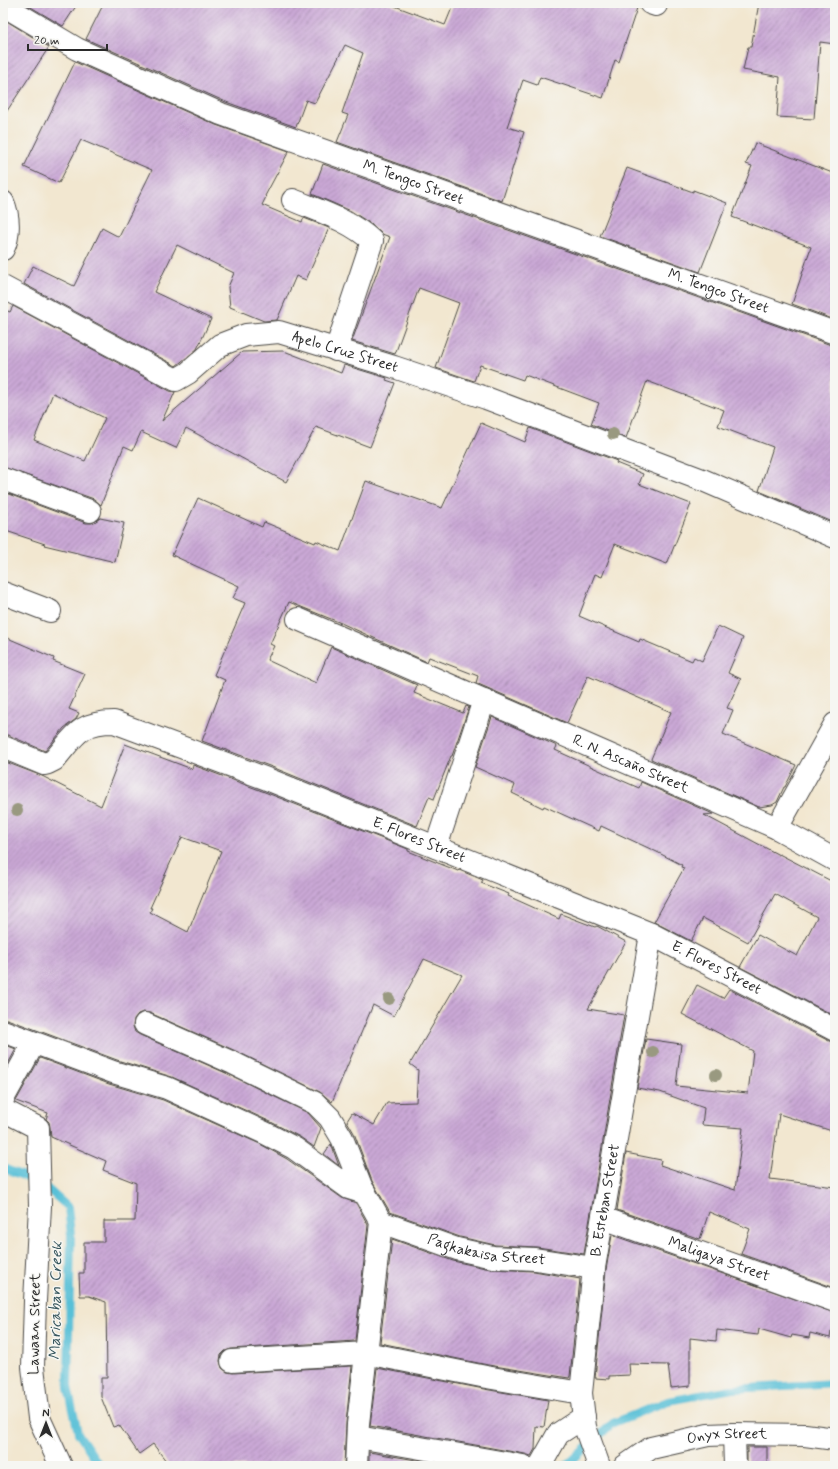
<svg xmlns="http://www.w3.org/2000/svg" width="838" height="1469" font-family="Mynerve,sans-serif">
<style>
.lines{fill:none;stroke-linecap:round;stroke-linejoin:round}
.stream{stroke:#59c0d7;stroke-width:8}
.building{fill:url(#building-hatch);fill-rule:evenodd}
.minor-casing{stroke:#494744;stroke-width:24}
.minor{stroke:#fff;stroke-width:22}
.tree{fill:#999980}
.labels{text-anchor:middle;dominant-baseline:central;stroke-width:3;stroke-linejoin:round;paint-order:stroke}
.street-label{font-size:15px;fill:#2b2b2b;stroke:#f6f6f2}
.water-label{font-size:16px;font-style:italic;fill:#39585f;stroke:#f6f6f2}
</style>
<defs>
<pattern id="building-hatch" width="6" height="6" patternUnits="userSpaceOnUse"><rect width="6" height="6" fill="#caa8d6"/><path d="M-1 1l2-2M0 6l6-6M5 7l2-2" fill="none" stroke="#a489ae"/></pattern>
</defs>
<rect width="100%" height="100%" fill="#f6f6f2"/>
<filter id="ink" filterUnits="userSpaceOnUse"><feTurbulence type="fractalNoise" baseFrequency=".025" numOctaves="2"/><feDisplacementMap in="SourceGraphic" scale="8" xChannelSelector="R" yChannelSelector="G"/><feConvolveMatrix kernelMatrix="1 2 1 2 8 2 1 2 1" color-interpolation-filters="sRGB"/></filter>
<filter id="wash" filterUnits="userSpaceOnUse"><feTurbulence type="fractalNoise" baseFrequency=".012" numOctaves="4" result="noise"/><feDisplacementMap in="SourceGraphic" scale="16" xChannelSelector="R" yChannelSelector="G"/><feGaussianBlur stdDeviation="0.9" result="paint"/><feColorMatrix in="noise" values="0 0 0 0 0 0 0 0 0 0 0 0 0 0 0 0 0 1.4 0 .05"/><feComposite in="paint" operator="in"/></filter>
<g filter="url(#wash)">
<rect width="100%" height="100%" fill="#f2e7d0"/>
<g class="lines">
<path class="stream" d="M3,1168L41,1183L68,1207L71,1235L68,1387L78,1433L100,1466
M566,1466L613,1423L668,1401L732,1389L835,1383"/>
</g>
<g id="blocks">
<path class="building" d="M24,3H78L63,26Z
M104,3H387L445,25L454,3H620L637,8L619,62L615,60L603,98L540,77L537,85L523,80L507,127L524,132L502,201L337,142L348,115L342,113L363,53L345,45L315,103L306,100L296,127L226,102L86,39Z
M759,3H835V44L820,42L814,119L777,117L780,77L743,70L748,47H751Z
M5,20L49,47L3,117V23Z
M75,62L216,125L289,151L265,196L266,197L262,205L302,222L304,218L329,228L306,280L296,276L277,320L264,321L230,307L228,287L234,273L177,245L154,292L211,319L197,349L176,366L24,284L33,266L74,286L102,228L119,237L152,170L81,140L59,183L24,167Z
M755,143L835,174V320L792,304L811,247L732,217L752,166L746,164Z
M323,164L831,345H835V523L759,491L773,447L718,426L724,410L647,381L626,438L591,424L599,403L525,375L523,380L480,365L474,381L436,368L459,303L419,288L395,354L352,341L390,237L382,234L371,224L351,211L312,194Z
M627,168L693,192V190L727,203L700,272L600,236Z
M13,306L170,391L175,392L162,421L242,352L284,351L341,373L344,365L387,378L386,380L395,383L370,447L316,427L286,482L186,428L176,448L141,432L133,450L124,446L101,505L94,499L3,467V309L10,312ZM53,393L105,418L85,461L34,440Z
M481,423L525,442L530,428L617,461L616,463L643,474L639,484L691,504L667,564L615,544L602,577L595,574L579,616L639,642L640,639L692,661L694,657L702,661L718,626L743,638L728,673L741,679L727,708L733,710L723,734L796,765L785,787H784L777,802L772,805L759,807L651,759L671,712L588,676L567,723L476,683L478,676L429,657L427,662L341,623L289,602L270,644L274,646L267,660L316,683L331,647L417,685L414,693L463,713L466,706L469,707L452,756H451L434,799L429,797L417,826L272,767L202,741L225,680L214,675L245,603L233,598L239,586L172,555L198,498L262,527L264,522L315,543L316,541L340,551L366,481L442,508Z
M3,492L86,523H92L100,518L124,523L115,562L44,545L45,544L3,530Z
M3,636L54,658L53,661L85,674L69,709L79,713L76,719L64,728L45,751L8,735H3Z
M492,717L557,746L555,750L623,781L639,788L641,782L713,814L704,815L779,855V854L835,883V1016L740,967L758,935L797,956L817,917L775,894L748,942L703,918L691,941L654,922L684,868L681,867L682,865L657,852L601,826L599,831L544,806L543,808L512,793L515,785L475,767Z
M125,744L192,769L193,765L262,791L408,849V851L458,871L459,870L483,880L481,883L509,894L508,896L559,919L561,914L595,927L597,926L626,942L588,1009L624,1015L584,1254L537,1247L495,1245L460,1237L390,1212L372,1181L354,1133L347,1121L352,1113L374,1125L387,1103L416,1102L418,1070L410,1064L462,975L424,959L394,1016L373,1005L332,1102L320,1092L238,1052L150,1013L143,1012L138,1014L134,1019L133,1026L135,1032L140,1035L228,1074L308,1113L321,1128L314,1147L300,1137L271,1122L172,1077L117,1060L7,1019H3V761L42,776L101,806ZM182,837L221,851L188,932L150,912L152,908H150Z
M697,985L723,998L729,989L829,1041L835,1042V1132L779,1114L770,1179L835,1187V1288L741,1254L750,1229L709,1212L700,1239L617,1210L626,1153L661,1160L660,1165L735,1190L743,1128L702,1125L704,1108L660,1092L637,1088L646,1039L681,1044L676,1086L748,1093L753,1051L682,1014Z
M3,1044L16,1049L3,1073Z
M40,1058L109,1084L163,1100L260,1144L287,1159L342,1198L356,1203L368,1225L355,1341L231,1349L225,1351L221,1355L220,1361L222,1368L227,1372L233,1373L352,1366L346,1423L344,1466H170L153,1444L139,1454L119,1425L113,1427L101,1397V1378H107L106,1302L89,1296H80L79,1273H84V1242H104V1221H135L136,1183L103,1170L106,1161L51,1137L50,1127L49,1122L46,1119L48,1113L16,1101Z
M331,1144L339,1166L324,1154Z
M612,1235L835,1313V1333L831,1332L830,1338L810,1333L809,1338L792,1335L791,1338L759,1329L758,1335L717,1330L716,1341L690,1338V1386L671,1388L668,1365L629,1364L630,1375L609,1376V1379L595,1378L606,1270Z
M392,1239L453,1261L490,1269L534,1271L580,1279L570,1376L569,1378L488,1365L380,1343Z
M377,1368L484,1389L548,1400L544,1427L536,1426L535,1449L531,1456L525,1454L370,1426Z
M747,1447H767V1466H747Z
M369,1452L451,1466H369Z"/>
</g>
</g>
<g filter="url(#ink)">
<use href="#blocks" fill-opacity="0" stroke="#494744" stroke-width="1"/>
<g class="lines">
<defs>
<g id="minor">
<path d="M650,3L656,5"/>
<path id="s1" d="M3,5L77,49L221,114L835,333"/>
<path d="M293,200C319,211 351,221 372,241L336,350"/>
<path d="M3,202C9,215 10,236 3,249"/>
<path id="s2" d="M3,287L176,380L188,373L220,345L246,335L279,332L394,367L486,398L705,481L835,537"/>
<path d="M3,479L90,511"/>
<path d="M3,593L50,611"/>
<path id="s3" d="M298,619L777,828L835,860"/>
<path id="s4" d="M3,747L44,764L48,763L54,760C75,736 79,722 114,722L267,779L651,934L835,1030"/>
<path d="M777,828L835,724"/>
<path d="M436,847L484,700"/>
<path d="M145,1024L233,1063L315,1103L330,1118L342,1138L361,1186L381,1222L358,1424L356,1466"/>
<path d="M3,1031L113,1072L167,1088L265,1133L294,1148L349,1188L365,1193"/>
<path d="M3,1099L34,1043"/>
<path d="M3,1110L38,1128L40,1206L35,1301L33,1367L39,1418L61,1466"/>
<path id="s5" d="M603,1218L835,1301"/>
<path id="s6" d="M381,1222L457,1249L493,1257L535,1259L594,1268"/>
<path d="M232,1361L366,1353L486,1377L581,1393"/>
<path d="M734,1434L735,1466"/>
<path d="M358,1437L523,1466"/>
<path d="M540,1466L558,1434L584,1417"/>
<path id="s7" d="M599,1466L585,1427L581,1393L594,1268L651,934"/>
<path id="s8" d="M625,1466L651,1448L708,1435L734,1434L805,1435L835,1439"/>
</g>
</defs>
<use href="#minor" class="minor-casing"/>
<use href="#minor" class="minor"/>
</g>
<g class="tree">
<circle cx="613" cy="434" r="6"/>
<circle cx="17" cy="810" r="6"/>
<circle cx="389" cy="999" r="6"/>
<circle cx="653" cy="1052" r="6"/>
<circle cx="716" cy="1075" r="6"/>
</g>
</g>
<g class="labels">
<g class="street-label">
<text stroke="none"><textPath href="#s1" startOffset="448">M. Tengco Street</textPath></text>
<text stroke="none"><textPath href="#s1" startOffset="772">M. Tengco Street</textPath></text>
<text stroke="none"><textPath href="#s2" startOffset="383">Apelo Cruz Street</textPath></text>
<text stroke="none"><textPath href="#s3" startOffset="363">R. N. Ascaño Street</textPath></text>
<text stroke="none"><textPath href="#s4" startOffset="457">E. Flores Street</textPath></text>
<text stroke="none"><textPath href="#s4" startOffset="781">E. Flores Street</textPath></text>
<text stroke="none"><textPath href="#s7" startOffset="270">B. Esteban Street</textPath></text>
<text stroke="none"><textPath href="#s6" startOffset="110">Pagkakaisa Street</textPath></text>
<text stroke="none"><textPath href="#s5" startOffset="123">Maligaya Street</textPath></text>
<text transform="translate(35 1324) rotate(-89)">Lawaan Street</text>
<text stroke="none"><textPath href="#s8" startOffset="109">Onyx Street</textPath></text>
</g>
<g class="water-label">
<text transform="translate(56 1301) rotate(-89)">Maricaban Creek</text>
</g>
</g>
<rect width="838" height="1469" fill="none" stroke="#f6f6f2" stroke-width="16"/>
<g transform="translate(46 1423)" stroke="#f6f6f2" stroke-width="3" paint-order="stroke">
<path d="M0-3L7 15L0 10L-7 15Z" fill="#2b2b2b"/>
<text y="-6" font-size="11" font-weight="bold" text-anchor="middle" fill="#2b2b2b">N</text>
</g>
<path d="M28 44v6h79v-6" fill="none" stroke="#2b2b2b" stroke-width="2"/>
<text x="34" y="44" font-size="12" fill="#2b2b2b" stroke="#f6f6f2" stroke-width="3" paint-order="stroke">20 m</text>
</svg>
